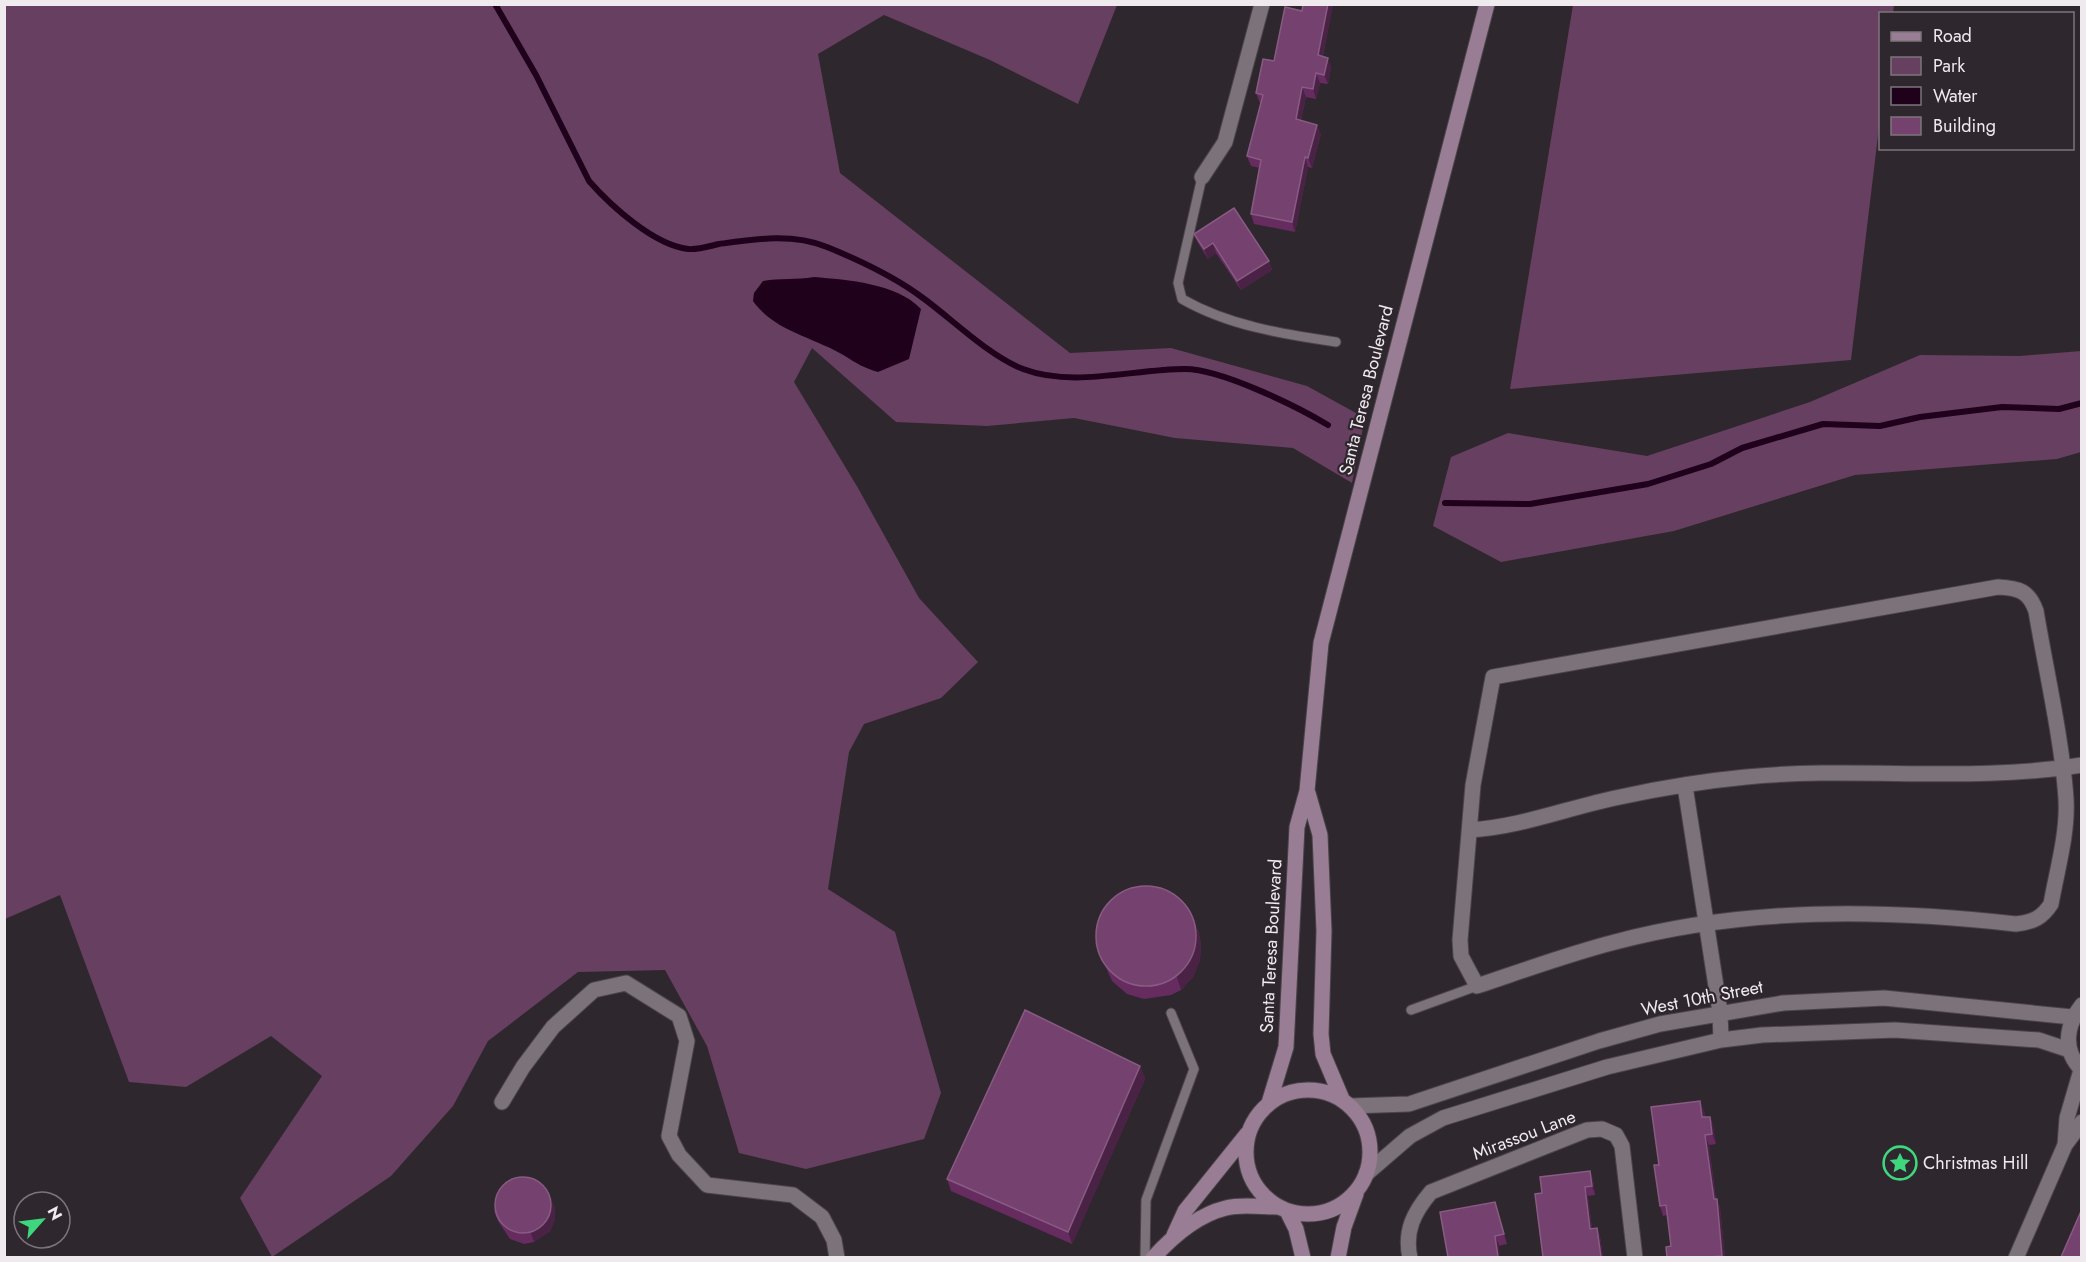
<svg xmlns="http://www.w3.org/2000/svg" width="2086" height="1262" font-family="Jost,sans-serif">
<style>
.green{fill:#673f60}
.water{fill:#1f011c}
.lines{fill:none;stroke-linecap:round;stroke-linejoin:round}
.stream{stroke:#1f011c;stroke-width:6}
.lane-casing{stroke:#4b444a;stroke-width:11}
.street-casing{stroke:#4b444a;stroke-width:17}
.secondary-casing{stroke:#4b444a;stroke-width:17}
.lane{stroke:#7c727a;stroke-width:9}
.street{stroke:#7c727a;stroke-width:15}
.secondary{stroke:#987d94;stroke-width:15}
.wall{fill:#662c60}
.shaded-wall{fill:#4a2245}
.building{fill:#75416f;stroke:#885b83;stroke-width:1.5}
.labels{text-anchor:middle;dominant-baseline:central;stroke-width:4.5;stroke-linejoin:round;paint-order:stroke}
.street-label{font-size:18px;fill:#efeaee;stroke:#2f272e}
.poi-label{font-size:18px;fill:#efeaee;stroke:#2f272e;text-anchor:start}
</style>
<rect width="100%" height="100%" fill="#2f272e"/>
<path class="green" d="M4,5H1117L1078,104L990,60L884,15L818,54L840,173L1070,353L1171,348L1307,386L1365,418L1352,483L1293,448L1175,438L1074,418L987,426L896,422L812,348L794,382L858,488L919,598L978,662L941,698L864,724L849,752L828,889L895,932L941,1093L924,1139L806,1169L739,1153L707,1046L665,970L578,972L488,1041L453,1106L391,1176L272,1257L240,1198L322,1076L271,1036L186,1087L129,1082L60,895L5,919Z
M1573,5H1894L1893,13L1880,14V119L1851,360L1510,389Z
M2081,351V452L2057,459L1855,475L1674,531L1501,562L1433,526L1451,457L1508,433L1647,456L1810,402L1920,355L2020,356Z"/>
<path class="water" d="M814,277C847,280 897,283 921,309L909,359L878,372C864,368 856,363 845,356C814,337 775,332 753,301L754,293L763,281C781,278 796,280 814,277Z"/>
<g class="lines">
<path class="stream" d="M495,4L536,75L589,181C611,206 654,245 688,249C698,250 710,246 719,244C755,239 792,233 827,247C859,260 895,277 923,298C952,319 989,356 1023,369C1073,388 1133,369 1185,369C1221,369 1296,406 1328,425
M1445,503L1530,504L1648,484L1711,464L1742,448L1823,424L1880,426L1920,417L2002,407L2059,409L2082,403"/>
<defs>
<path id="lane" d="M1202,177L1178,283L1182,299C1229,326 1283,334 1336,342
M1411,1010L1477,986
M1145,1258L1146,1200L1194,1069L1171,1013"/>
<path id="street" d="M1202,177L1225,142L1262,4
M1998,587C2019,588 2029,591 2036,611C2046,671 2062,739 2066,799C2068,833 2057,870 2051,904C2042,918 2033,922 2016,924C1883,909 1746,907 1615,942C1568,954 1522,971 1477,986L1461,956L1460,940L1473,785L1493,677Z
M1685,786L1720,1012L1721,1040
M1470,830C1521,827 1570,807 1620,797C1661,788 1704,781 1746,777C1858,766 1970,783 2082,765
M2082,1005C2066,1025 2062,1050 2082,1070
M502,1102L523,1067L553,1027L594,990L626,983L679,1016L687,1041L669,1136L679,1155L707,1185L793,1195L822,1217L834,1240L837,1258
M1350,1106L1409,1104L1599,1041L1660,1024L1783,1003L1884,998L2072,1017
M2065,1145L2067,1118L2081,1070
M1366,1174L1410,1136L1443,1118L1607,1067L1721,1040L1762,1035L1895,1030L2039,1040L2069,1050
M1410,1258C1404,1231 1414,1212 1431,1192L1587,1130L1602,1129L1616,1135L1622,1146L1635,1258
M2016,1258L2065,1145L2082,1122"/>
<path id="secondary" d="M1308,793L1320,835L1324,931L1321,1034L1323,1054L1342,1099
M1246 1152a62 62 0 1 1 124 0a62 62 0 1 1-124 0Z
M1269,1103L1286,1047L1297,827L1307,791L1321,643L1487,4
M1287,1211L1296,1229L1303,1258
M1174,1235L1185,1211L1247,1134
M1153,1258C1172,1237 1197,1215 1226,1208C1241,1204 1261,1207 1277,1207
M1338,1258L1344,1227L1356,1194"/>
</defs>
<use href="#lane" class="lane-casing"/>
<use href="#street" class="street-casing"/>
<use href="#secondary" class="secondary-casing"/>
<use href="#lane" class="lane"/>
<use href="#street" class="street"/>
<use href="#secondary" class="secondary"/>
</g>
<path class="wall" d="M1303,4H1333L1323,56L1331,67L1328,84L1320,83L1316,99L1306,97L1301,120L1321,134L1312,168L1308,167L1295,232L1254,224L1251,214L1260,168L1251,166L1247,156L1261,103H1260L1256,93L1302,11Z
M1194,234L1269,261L1272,270L1241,290L1216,253L1208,259L1198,243Z
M1198,930L1201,943L1200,960L1193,977L1181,990L1171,995L1144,999L1127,994L1112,981L1095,943Z
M1140,1066L1145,1079L1072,1244L951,1191L947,1179Z
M1704,1110L1705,1117H1710L1713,1126L1716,1144L1709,1145L1716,1199L1720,1208L1725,1257H1667L1671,1246L1667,1215L1663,1216L1660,1206L1659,1165Z
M1590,1171L1593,1180L1595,1195L1588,1196L1592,1229L1597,1228L1600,1237L1603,1257H1543L1542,1193Z
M551,1199L555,1209V1219L550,1231L534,1242L524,1244L510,1239L498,1221L494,1211Z
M1495,1202L1507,1244L1448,1257Z"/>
<path class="shaded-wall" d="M1328,4H1333L1321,65L1318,55Z
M1328,58L1331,67L1328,84L1324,75Z
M1316,73L1320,83L1316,99L1313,89Z
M1302,87L1306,97L1299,129L1296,119Z
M1317,125L1321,134L1312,168L1308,158Z
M1305,157L1308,167L1295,232L1292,222Z
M1213,243L1216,253L1208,259L1204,249Z
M1269,261L1272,270L1241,290L1237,281Z
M1194,918L1201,943L1200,960L1193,977L1181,990L1177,977Z
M1140,1066L1145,1079L1072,1244L1068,1232Z
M1700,1101L1704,1110L1706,1127L1702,1117Z
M1710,1117L1713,1126L1716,1144L1712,1134Z
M1705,1135L1709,1145L1717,1209L1714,1199Z
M1590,1171L1593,1180L1595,1195L1592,1186Z
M1585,1187L1588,1196L1593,1238L1590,1229Z
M551,1199L555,1209V1219L550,1231L534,1242L531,1233Z
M1717,1199L1720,1208L1725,1257H1723L1722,1256Z
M1597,1228L1600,1237L1603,1257H1601Z
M1495,1236L1499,1245L1500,1257H1498Z"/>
<path class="building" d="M1303,4H1328L1318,55L1328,58L1324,75L1316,73L1313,89L1302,87L1296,119L1317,125L1308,158L1305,157L1292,222L1251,214L1261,160L1247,156L1263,95L1256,93L1263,59L1274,61L1285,7L1302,11Z
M1234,208L1269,261L1237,281L1213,243L1204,249L1194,234Z
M1096 936a50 50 0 1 1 100 0a50 50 0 1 1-100 0Z
M1025,1010L1140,1066L1068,1232L947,1179Z
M1700,1101L1702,1117H1710L1712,1134L1705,1135L1714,1199H1717L1722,1256L1709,1257H1667L1666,1247L1671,1246L1666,1205L1660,1206L1654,1165H1659L1651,1107Z
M1590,1171L1592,1186L1585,1187L1590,1229L1597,1228L1601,1257H1543L1535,1194L1542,1193L1540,1177Z
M495 1205a28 28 0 1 1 56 0a28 28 0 1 1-56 0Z
M1495,1202L1504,1234L1495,1236L1498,1257H1448L1440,1212Z
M2082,1209V1257H2061Z"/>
<defs>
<symbol id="sight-ring" viewBox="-11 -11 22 22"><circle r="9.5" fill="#2f272e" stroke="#3ed77d" stroke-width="1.5"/><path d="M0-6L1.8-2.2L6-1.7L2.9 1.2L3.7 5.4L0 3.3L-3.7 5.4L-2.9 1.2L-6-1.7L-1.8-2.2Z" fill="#3ed77d"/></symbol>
</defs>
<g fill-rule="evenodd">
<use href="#sight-ring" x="1881" y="1144" width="38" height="38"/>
</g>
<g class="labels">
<g class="street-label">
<text transform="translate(1366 390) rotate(-76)">Santa Teresa Boulevard</text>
<text transform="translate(1271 946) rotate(-87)">Santa Teresa Boulevard</text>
<text transform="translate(1702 998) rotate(-11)">West 10th Street</text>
<text transform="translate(1524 1135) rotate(-21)">Mirassou Lane</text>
</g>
<g class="poi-label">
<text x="1923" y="1163">Christmas Hill</text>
</g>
</g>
<rect width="2086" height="1262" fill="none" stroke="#efeaee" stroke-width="12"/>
<rect x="1879" y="12" width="195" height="138" fill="#2f272e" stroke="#7c757b" stroke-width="1.5"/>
<rect x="1891" y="32" width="30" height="9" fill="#987d94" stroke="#7c757b" stroke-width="1.5"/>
<text x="1933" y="42" font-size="18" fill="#efeaee">Road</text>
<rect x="1891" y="57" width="30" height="18" fill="#673f60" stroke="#7c757b" stroke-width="1.5"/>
<text x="1933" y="72" font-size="18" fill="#efeaee">Park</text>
<rect x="1891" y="87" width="30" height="18" fill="#1f011c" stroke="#7c757b" stroke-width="1.5"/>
<text x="1933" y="102" font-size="18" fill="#efeaee">Water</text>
<rect x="1891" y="117" width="30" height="18" fill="#75416f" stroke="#7c757b" stroke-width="1.5"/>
<text x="1933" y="132" font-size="18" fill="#efeaee">Building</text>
<g transform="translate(42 1220) rotate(62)"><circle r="28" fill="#2f272e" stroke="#7c757b" stroke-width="1.5"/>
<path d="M0-4.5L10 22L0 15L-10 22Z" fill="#3ed77d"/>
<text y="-9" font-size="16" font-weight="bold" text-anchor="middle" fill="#efeaee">N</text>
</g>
</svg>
